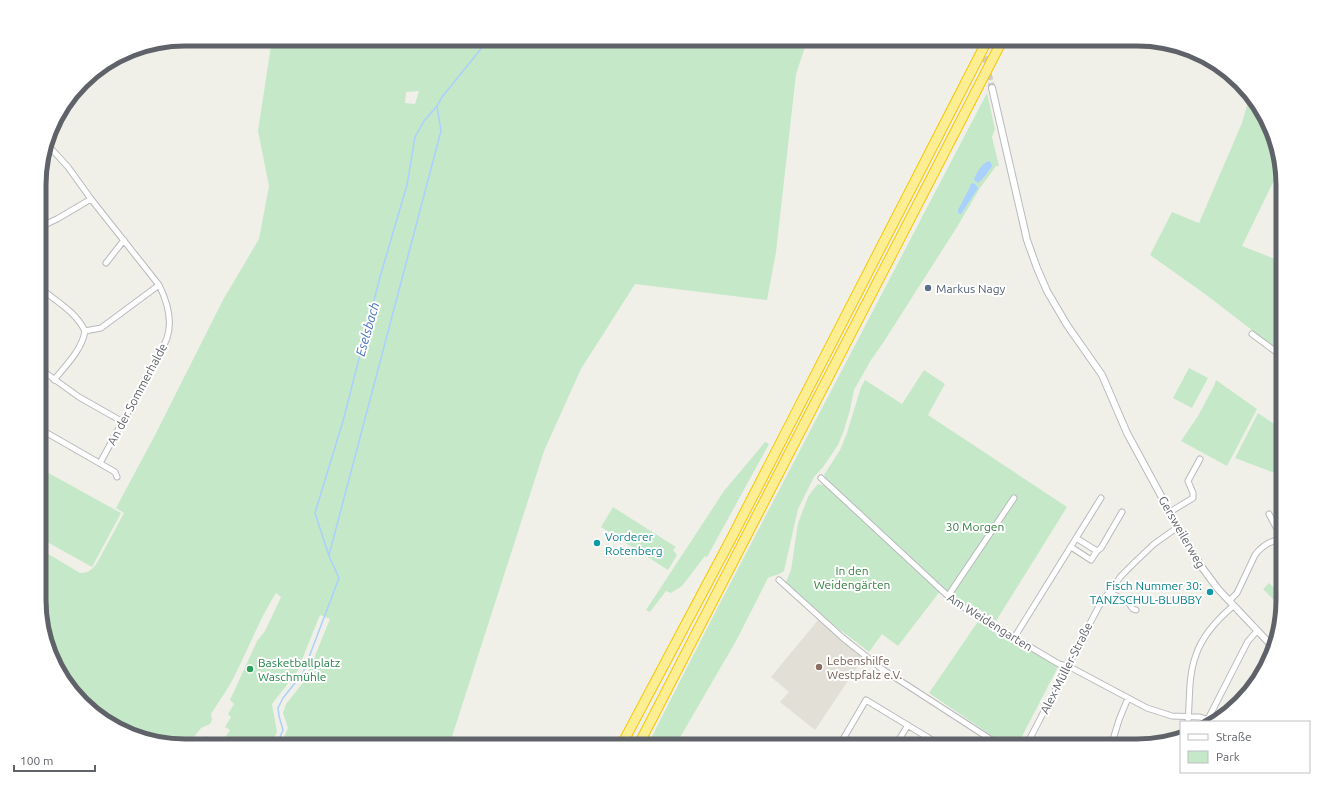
<svg xmlns="http://www.w3.org/2000/svg" width="1322" height="785" font-family="Ubuntu,sans-serif">
<style>
.education{fill:#e1dfd6}
.green{fill:#c5e8c9;fill-rule:evenodd}
.water{fill:#aad0ff}
.lines{fill:none;stroke-linecap:round;stroke-linejoin:round}
.stream{stroke:#aad0ff;stroke-width:1.5}
.tertiary-tunnel{stroke:#ccccc8;stroke-width:6;stroke-dasharray:6 3;stroke-linecap:butt}
.minor-casing{stroke:#b8b9be;stroke-width:7}
.tertiary-casing{stroke:#b8b9be;stroke-width:8}
.motorway-casing{stroke:#f7c601;stroke-width:11}
.minor{stroke:#fff;stroke-width:5}
.tertiary{stroke:#fff;stroke-width:6}
.motorway{stroke:#fdee93;stroke-width:9}
.service-dot{fill:#5c6f8a;stroke:#fff;stroke-width:1.5}
.culture-dot{fill:#0f9aa8;stroke:#fff;stroke-width:1.5}
.education-dot{fill:#8d6e63;stroke:#fff;stroke-width:1.5}
.leisure-dot{fill:#2e9e5b;stroke:#fff;stroke-width:1.5}
.labels{text-anchor:middle;dominant-baseline:central;stroke-width:4;stroke-linejoin:round;paint-order:stroke}
.service-label{font-size:12px;fill:#4e5e75;stroke:#fff;text-anchor:start}
.street-label{font-size:12px;fill:#5f6268;stroke:#fff}
.park-label{font-size:12px;fill:#348141;stroke:#fff}
.culture-label{font-size:12px;fill:#0d838f;stroke:#fff;text-anchor:start}
.education-label{font-size:12px;fill:#785e54;stroke:#fff;text-anchor:start}
.leisure-label{font-size:12px;fill:#27864d;stroke:#fff;text-anchor:start}
.water-label{font-size:13px;font-style:italic;fill:#4773bb;stroke:#fff}
.rim{fill:none;stroke:#5f6268;stroke-width:5}
</style>
<rect width="100%" height="100%" fill="#f1f0e8"/>
<path class="education" d="M819,619L864,657L815,730L780,702L789,692L771,677Z"/>
<path class="green" d="M272,39H809L807,41L796,74L776,252L767,300L635,284L581,369L544,451L449,746H280L288,728L283,713L286,704L305,680L330,619L320,615L297,672L272,704L277,732L271,746H233L224,739L230,730L225,727L231,717L228,714L234,704L230,700L257,641L265,631L281,597L276,593C260,618 250,645 237,671C230,686 220,700 211,714L212,720L210,724L201,728L187,746L112,726L63,681L40,619V549L80,573C88,573 92,570 97,563L124,513L116,508L155,435L223,300L259,239L269,186L258,131ZM419,91L415,104L405,103L406,92Z
M987,93L995,129L992,137L999,166H996L980,188L957,227L883,343L871,360L854,390L850,410L844,430L838,445L823,467L814,477L798,509L784,571C780,575 773,575 768,578L736,641L675,746H647L720,603Z
M1250,95L1259,104L1267,130V132L1269,134L1280,168L1242,246L1283,262V354L1205,294L1150,255L1172,212L1199,223L1242,123Z
M1189,368L1208,378L1192,408L1173,398Z
M924,370L945,384L928,415L1067,507L996,621L980,610L977,614L953,598L826,480L824,475L840,450L847,433L861,387L865,380L902,404Z
M1216,380L1257,409L1227,466L1181,441L1198,416L1214,386Z
M1258,413L1283,430V476L1235,458Z
M765,442L769,444L707,557L705,556L682,586L671,593L666,591L650,612L646,610L724,491Z
M43,470L121,513L92,567L40,538V474Z
M818,484L827,486L846,505L941,590L898,646L882,634L869,652L822,616L785,584L791,570L798,523L808,497L812,491Z
M613,507L676,547L673,550L677,555L668,570L601,527Z
M1269,583L1280,593L1274,600L1263,589Z
M979,620L1058,667L1017,746H1007L929,693Z"/>
<path class="water" d="M989,161L991,163L992,166L985,176L978,183L974,180C976,173 982,163 989,161Z
M973,183L976,185L978,188L961,214L958,213V210L970,187L971,184Z
M206,736L221,746H199Z"/>
<g class="lines">
<path class="stream" d="M329,555L441,131L437,106
M276,746L283,730L279,716L278,708L283,698L303,673L339,578L329,556L315,513L343,421L380,277L407,185L415,137L424,121L437,106L442,97L489,39"/>
<path class="tertiary-tunnel" d="M981,39L992,88"/>
<defs>
<path id="minor" d="M47,144L68,167L91,199L159,285C167,301 173,320 167,338C165,344 161,350 159,355L100,463
M40,227L57,219L91,199
M106,263L124,240
M40,288C56,301 76,312 85,331
M1252,334L1283,357
M40,369L79,397L123,422
M54,380C66,365 82,350 85,331L101,328L159,285
M40,429L115,472L117,477
M821,478L948,596L969,611L1059,664L1070,667L1147,708L1172,716L1200,717L1215,722
M1170,512L1193,498V493L1188,481L1200,459
M1269,514L1277,529L1280,539
M1076,538L1097,551L1101,548L1122,512
M1071,547L1091,560L1097,551
M779,580L843,638L882,669L1001,746
M1109,592L1128,602L1133,609L1136,610
M948,596L1014,498
M1229,601L1237,593L1255,555C1261,547 1271,540 1283,539
M1014,638L1101,498
M1208,719L1248,641L1257,631
M1188,722C1190,700 1188,676 1196,655C1202,636 1218,619 1233,606
M839,746L866,700L942,746
M895,746L908,725
M1026,746L1099,606L1121,576L1135,562L1154,544L1178,527
M1111,746L1119,720L1128,698"/>
<path id="tertiary" d="M992,88L1027,240L1037,268L1047,291L1067,325L1102,375L1127,433L1178,527L1201,566L1218,589L1272,646"/>
<path id="motorway" d="M621,746L731,539L988,39
M638,746L1003,39"/>
</defs>
<use href="#minor" class="minor-casing"/>
<use href="#tertiary" class="tertiary-casing"/>
<use href="#motorway" class="motorway-casing"/>
<use href="#minor" class="minor"/>
<use href="#tertiary" class="tertiary"/>
<use href="#motorway" class="motorway"/>
</g>
<circle class="service-dot" cx="928" cy="288" r="4"/>
<g class="culture-dot">
<circle cx="597" cy="543" r="4"/>
<circle cx="1210" cy="592" r="4"/>
</g>
<circle class="education-dot" cx="819" cy="667" r="4"/>
<circle class="leisure-dot" cx="250" cy="669" r="4"/>
<g class="labels">
<g class="service-label">
<text x="936" y="288">Markus Nagy</text>
</g>
<g class="street-label">
<text transform="translate(137 394) rotate(-62)">An der Sommerhalde</text>
<text transform="translate(1182 532) rotate(60)">Gersweilerweg</text>
<text transform="translate(990 622) rotate(32)">Am Weidengarten</text>
<text transform="translate(1066 668) rotate(-63)">Alex-Müller-Straße</text>
</g>
<g class="park-label">
<text x="975" y="526">30 Morgen</text>
<text x="852" y="570">In den<tspan x="852" dy="14">Weidengärten</tspan></text>
</g>
<g class="culture-label">
<text x="605" y="536">Vorderer<tspan x="605" dy="14">Rotenberg</tspan></text>
<text x="1202" y="585" text-anchor="end">Fisch Nummer 30:<tspan x="1202" dy="14">TANZSCHUL-BLUBBY</tspan></text>
</g>
<g class="education-label">
<text x="827" y="660">Lebenshilfe<tspan x="827" dy="14">Westpfalz e.V.</tspan></text>
</g>
<g class="leisure-label">
<text x="258" y="662">Basketballplatz<tspan x="258" dy="14">Waschmühle</tspan></text>
</g>
<g class="water-label">
<text transform="translate(367 329) rotate(-74)">Eselsbach</text>
</g>
</g>
<path d="M0 0H1322V785H0ZM185 46H1137A139 139 0 0 1 1276 185V600A139 139 0 0 1 1137 739H185A139 139 0 0 1 46 600V185A139 139 0 0 1 185 46Z" fill="#fff" fill-rule="evenodd"/>
<path class="rim" d="M185 46H1137A139 139 0 0 1 1276 185V600A139 139 0 0 1 1137 739H185A139 139 0 0 1 46 600V185A139 139 0 0 1 185 46Z"/>
<rect x="1180" y="721" width="130" height="52" fill="#ffffff" stroke="#bfc0c3"/>
<rect x="1188" y="734" width="20" height="6" fill="#ffffff" stroke="#bfc0c3"/>
<text x="1216" y="741" font-size="12" fill="#5f6268">Straße</text>
<rect x="1188" y="751" width="20" height="12" fill="#c5e8c9" stroke="#bfc0c3"/>
<text x="1216" y="761" font-size="12" fill="#5f6268">Park</text>
<path d="M14 765v6h81v-6" fill="none" stroke="#5f6268" stroke-width="2"/>
<text x="20" y="765" font-size="12" fill="#5f6268" stroke="#ffffff" stroke-width="3" paint-order="stroke">100 m</text>
</svg>
